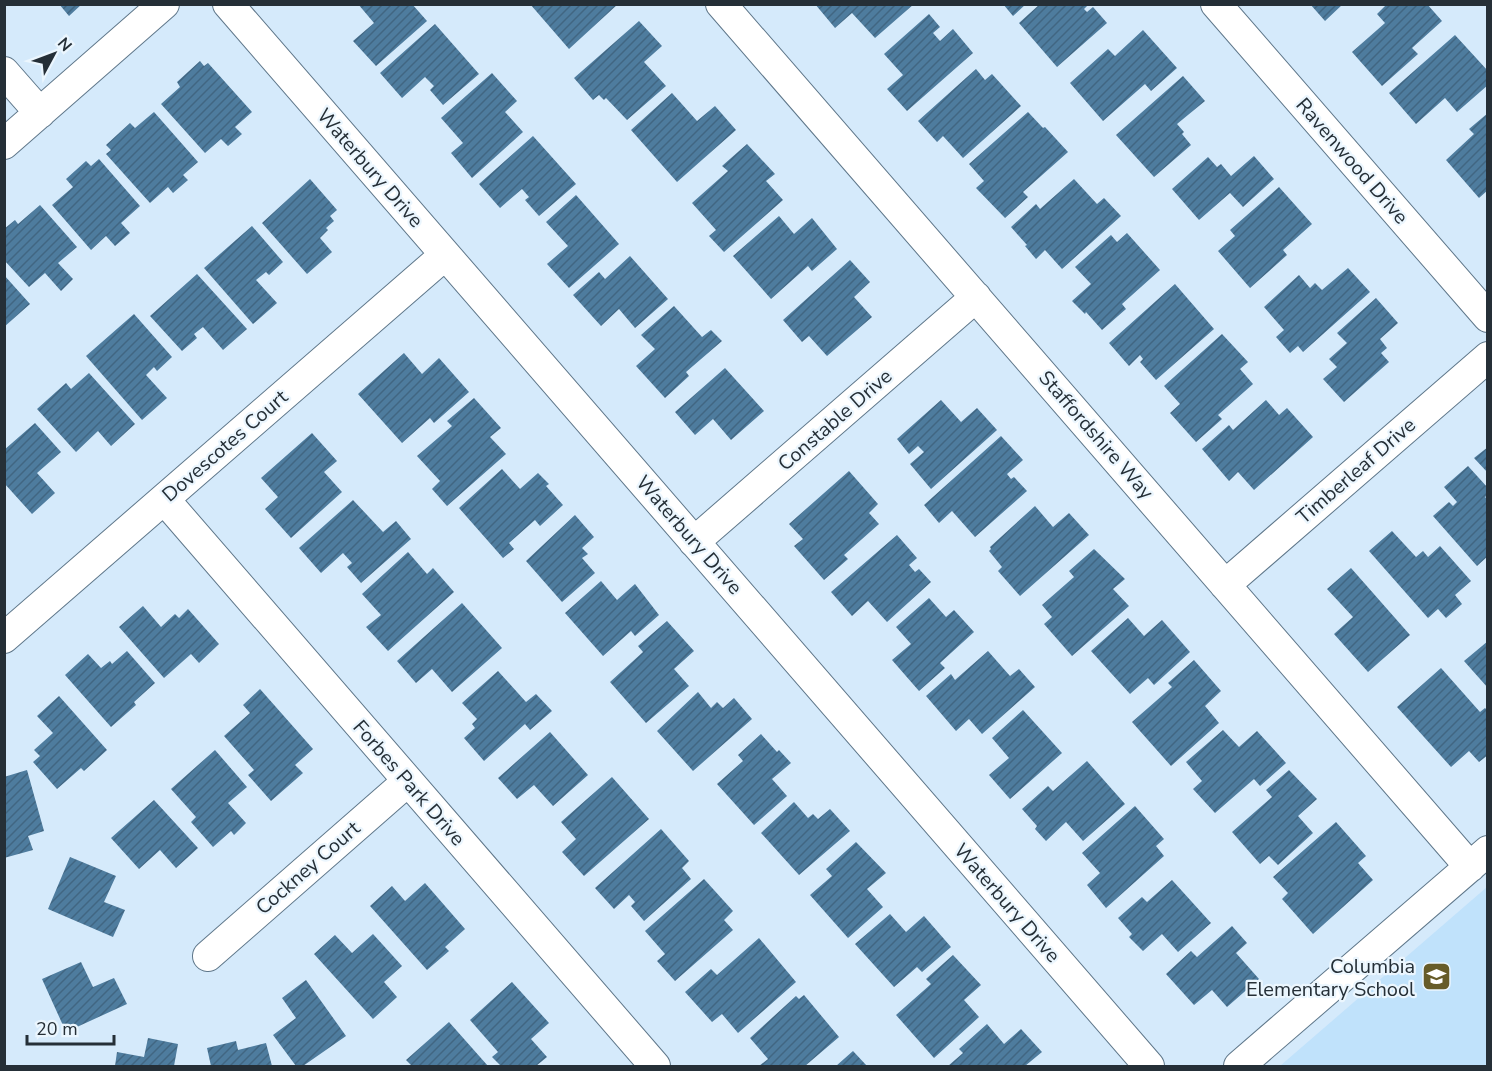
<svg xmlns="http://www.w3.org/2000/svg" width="1492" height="1071" font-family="'Nunito Sans',sans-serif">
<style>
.built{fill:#c0e2fb}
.building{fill:url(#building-hatch)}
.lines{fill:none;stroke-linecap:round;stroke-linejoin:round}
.minor-casing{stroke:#5f778a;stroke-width:32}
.minor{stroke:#fff;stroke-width:30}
.labels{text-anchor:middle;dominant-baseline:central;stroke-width:4.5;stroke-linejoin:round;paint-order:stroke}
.street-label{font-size:20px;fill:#252f37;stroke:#ebf6fe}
.poi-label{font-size:20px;fill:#252f37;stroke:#ebf6fe;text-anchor:end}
</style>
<defs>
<pattern id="building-hatch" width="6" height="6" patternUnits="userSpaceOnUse" patternTransform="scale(1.5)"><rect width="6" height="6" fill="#4e7c9e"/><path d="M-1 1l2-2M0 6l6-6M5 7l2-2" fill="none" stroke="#416682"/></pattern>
</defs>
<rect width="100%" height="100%" fill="#d5eafb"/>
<path class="built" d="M1487,887V1066H1280Z"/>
<path class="building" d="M59,4H82L69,16Z
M358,4H412L427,21L376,66L353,41L374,23Z
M530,4H618L569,49Z
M815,4H914L875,38L852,13L835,28Z
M1003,4H1026L1013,16Z
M1040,4H1089L1084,9L1087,12L1093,7L1107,23L1057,67L1019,23Z
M1310,4H1343L1325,21Z
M1387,4H1427L1442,21L1412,48L1418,54L1382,86L1352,52L1385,23L1377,14Z
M929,14L940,27L933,33L940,41L953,29L973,53L907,111L887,89L903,75L884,54Z
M639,21L662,46L644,62L666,86L627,120L606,98L604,100L599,95L593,100L574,78Z
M435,24L479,74L443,105L430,90L434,86L425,77L402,98L380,73Z
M1143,30L1177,68L1151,91L1145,84L1103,121L1070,83L1108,49L1115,56Z
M1455,35L1488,71V85L1457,112L1445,98L1416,124L1389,93Z
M200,61L204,66L208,63L252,112L235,127L242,134L228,146L221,139L205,153L161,104L180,87L177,82Z
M976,69L985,80L992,74L1021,106L963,158L943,136L937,142L918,121Z
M492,73L517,101L505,112L523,132L472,178L451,153L463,143L441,118Z
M1183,76L1205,101L1177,124L1184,132L1182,134L1191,145L1154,177L1116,135Z
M672,93L697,121L715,106L736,130L677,182L631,130Z
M154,112L198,162L183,175L188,180L173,193L168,187L150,203L106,154L111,150L106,145L130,123L135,128Z
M1028,112L1043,128L1045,127L1068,152L1023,192L1028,197L1005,218L976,188L984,181L969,164Z
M1488,113V190L1479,198L1446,160L1474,134L1469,129Z
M533,136L576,184L539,216L525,200L529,197L522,189L500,208L479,184Z
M747,144L775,174L766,181L783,200L724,252L709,236L716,230L692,203L728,171L722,166Z
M1254,156L1274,179L1243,207L1230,193L1199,220L1172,189L1208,157L1217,167L1221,164L1231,176Z
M99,159L140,206L121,223L130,233L115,246L106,236L91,250L52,205L73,187L66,179L86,161L91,166Z
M310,179L337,210L330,216L334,221L326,228L328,230L320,238L332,252L307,274L262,223Z
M1074,179L1097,204L1104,198L1121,216L1062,269L1045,250L1036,259L1025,246L1027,245L1011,227L1036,204L1040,209Z
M1279,187L1312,224L1283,250L1287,255L1250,288L1218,251L1235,236L1230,230Z
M576,195L619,244L569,288L547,264L568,246L546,222Z
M40,205L77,247L58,263L73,279L61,291L45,273L29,287L4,260V229L15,220L18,224Z
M779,216L794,234L812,218L837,249L812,271L808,266L771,299L733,256Z
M252,226L283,262L269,275L266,272L256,280L277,303L253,324L204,268Z
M1127,233L1160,270L1122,304L1126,309L1102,330L1086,312L1085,314L1072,301L1091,284L1075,267L1111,235L1117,242Z
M630,256L668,299L635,328L619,309L601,326L573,295L599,272L605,279Z
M850,260L870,282L854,297L872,317L827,356L809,336L802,342L783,320Z
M1348,268L1370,292L1303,352L1298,346L1290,353L1276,337L1284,330L1264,307L1299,275L1310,288L1315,283L1322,290Z
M197,274L247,329L223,350L203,327L194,334L197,338L182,351L150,316Z
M4,275L30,304L4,327Z
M1175,284L1214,329L1156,380L1140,362L1143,359L1140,355L1129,366L1109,343Z
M1376,298L1398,323L1380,339L1387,348L1381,353L1389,362L1344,402L1323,379L1337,367L1329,359L1347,343L1337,333Z
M674,306L702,337L711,330L722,341L686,372L689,376L665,398L636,366L655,349L641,335Z
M134,314L172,357L157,371L154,367L146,375L167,398L142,420L86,356Z
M1222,334L1248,362L1240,369L1253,384L1218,415L1222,419L1196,442L1170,413L1180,404L1164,386Z
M404,353L422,374L439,358L469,392L434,423L430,418L402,443L358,394Z
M725,368L764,411L731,440L713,419L695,435L675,412Z
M89,373L135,424L111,446L98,431L76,452L37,409L66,383L71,389Z
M474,398L501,428L490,437L506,454L447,506L432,489L440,481L417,456L452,426L447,421Z
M941,400L961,422L977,408L997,430L931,489L910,464L924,452L918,446L909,454L897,439Z
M1266,400L1279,415L1287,408L1313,437L1254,490L1238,472L1229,481L1202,449L1229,425L1233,430Z
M35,423L61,452L37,473L55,493L32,514L4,483V450Z
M312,433L337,461L324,472L342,492L291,538L265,509L278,497L261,478Z
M1001,436L1023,460L1007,474L1011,479L1014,477L1027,491L975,537L952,511L939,523L924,505Z
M1488,447V473L1474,458Z
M1468,466L1488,488V495L1485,497L1488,500L1486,503L1488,556L1477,566L1433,516L1449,502L1453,506L1457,502L1444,487Z
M502,469L520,489L538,473L549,484L546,486L563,505L540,526L535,520L509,543L514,549L503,558L459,508Z
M849,471L878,504L869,513L879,524L844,555L848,559L824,580L794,546L803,539L789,524Z
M353,500L383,532L396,521L411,539L361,583L347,567L352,563L343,553L321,573L299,548Z
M1035,506L1053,527L1069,513L1089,535L1020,596L998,571L1002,567L989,551L991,549L990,547Z
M575,515L594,537L582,548L588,554L582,558L595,573L562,602L526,561Z
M1392,531L1416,557L1423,551L1428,557L1440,546L1471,581L1455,595L1462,604L1446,618L1438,609L1428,618L1369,551Z
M897,535L917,558L909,565L915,572L919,569L931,582L887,622L868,601L852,616L831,592Z
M1094,549L1125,579L1113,589L1129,606L1072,656L1044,624L1052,617L1042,605L1074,577L1069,571Z
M408,552L427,574L433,568L454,592L388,651L366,627L381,615L362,594Z
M1351,568L1410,635L1368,672L1334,634L1353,617L1327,589Z
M601,581L617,600L635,584L659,615L635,636L631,631L603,656L565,613Z
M929,598L946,617L954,610L974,632L940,663L945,668L919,691L892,660L911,644L896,627Z
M462,603L502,648L452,692L432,669L416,683L397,661Z
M143,606L161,627L175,614L179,618L188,609L219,644L199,663L191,654L164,678L119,627Z
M1128,618L1144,636L1162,620L1190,652L1154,685L1148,678L1130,694L1091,651Z
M667,621L694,651L674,669L689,686L646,723L610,682L643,652L638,646Z
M1488,641V688L1464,661Z
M127,651L155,683L134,702L136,705L111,727L65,675L88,654L101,668L110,661L112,664Z
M988,651L1010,676L1019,669L1035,687L982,734L969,719L956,731L926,696L951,674L955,680Z
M1194,660L1221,691L1205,706L1219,723L1171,766L1132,722L1172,687L1168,683Z
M1441,668L1480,712L1485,708L1488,711V755L1479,762L1469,751L1451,767L1397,707Z
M498,671L526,702L536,694L552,711L530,730L525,724L484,761L464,738L475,728L472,724L477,719L462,703Z
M260,689L313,749L295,765L303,773L271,801L248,775L254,770L224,736L250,713L243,705Z
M698,692L711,708L717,702L723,708L734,698L752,719L693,771L657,731Z
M59,696L107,750L84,771L81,768L57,789L33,762L40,756L34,750L53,733L37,716Z
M1023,710L1062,753L1010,799L989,775L1009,758L992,738Z
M1223,730L1239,747L1257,731L1286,763L1260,786L1254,779L1215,813L1193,789L1202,781L1186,762Z
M550,732L588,775L553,806L534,785L517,799L498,778Z
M761,734L777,752L779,750L791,763L772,779L787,796L754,825L717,784L743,761L738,755Z
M215,750L247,787L228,803L246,823L234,835L231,831L213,847L191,822L196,817L171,789Z
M1087,761L1125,804L1083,841L1066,822L1046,841L1035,829L1037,826L1022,809L1048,786L1053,791Z
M27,770L44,831L28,836L33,850L4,858V777Z
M1289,770L1317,799L1298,816L1313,833L1278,865L1269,856L1260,864L1232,832L1272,797L1266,790Z
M612,777L649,819L584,876L562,852L576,839L561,822Z
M154,800L198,848L176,868L160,850L139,869L111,838Z
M794,802L808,818L813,814L818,819L830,809L850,831L799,875L761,833Z
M1135,806L1164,839L1156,846L1164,856L1106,908L1087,885L1100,873L1082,853Z
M1336,822L1366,856L1358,863L1373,880L1313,934L1282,899L1288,893L1273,877Z
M661,829L689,861L682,868L691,879L644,921L631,906L635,902L629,895L614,909L595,888Z
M856,842L886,873L867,889L883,907L848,938L810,895L832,876L826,869Z
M70,857L116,876L104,902L125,910L113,937L48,909Z
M704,879L733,911L724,920L733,930L675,981L657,961L665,954L645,931Z
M1172,880L1211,923L1178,952L1162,934L1143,951L1129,937L1132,934L1118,918L1142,897L1147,902Z
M425,883L465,929L445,947L449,951L427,970L370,906L392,886L405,901Z
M890,914L906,932L924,916L951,947L922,972L917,967L894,987L855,944Z
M1232,926L1247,943L1236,953L1259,979L1227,1007L1212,990L1194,1005L1166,974L1191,951L1197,957Z
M373,934L402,966L384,982L397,997L373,1019L314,954L335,935L352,953Z
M759,938L796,982L738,1033L722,1014L712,1022L685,992L711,969L717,975Z
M953,955L981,985L964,1000L979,1017L934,1058L896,1015L931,984L926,979Z
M81,962L93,987L114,978L127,1004L66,1032L42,979Z
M306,980L346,1036L303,1066H296L273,1035L296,1018L282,998Z
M512,982L549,1023L531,1039L547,1057L536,1066H501L492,1057L498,1052L470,1020Z
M804,995L839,1037L805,1066H759L768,1059L750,1038L796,996L799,999Z
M449,1022L488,1066H412L406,1060Z
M987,1024L1004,1044L1021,1029L1042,1052L1025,1066H948L963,1053L959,1049Z
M148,1038L178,1044L174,1066H115L117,1052L144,1057Z
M236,1041L238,1050L266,1043L272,1066H211L207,1048Z
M853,1051L867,1066H836Z"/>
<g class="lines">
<defs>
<path id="minor" d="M228,4L1149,1066
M721,4L1470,867
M1216,4L1488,317
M4,72L40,113
M4,144L164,4
M164,499L655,1066
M694,542L976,297
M1225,585L1488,357
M4,638L445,255
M208,956L408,781
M1239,1066L1488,851"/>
</defs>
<use href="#minor" class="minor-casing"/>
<use href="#minor" class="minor"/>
</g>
<defs>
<symbol id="school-square" viewBox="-11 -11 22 22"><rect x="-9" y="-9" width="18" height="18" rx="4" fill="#675c29" stroke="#ebf6fe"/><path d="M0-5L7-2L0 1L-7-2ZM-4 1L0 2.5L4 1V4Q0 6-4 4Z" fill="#fff"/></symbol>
</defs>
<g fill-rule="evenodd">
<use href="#school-square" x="1420" y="960" width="33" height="33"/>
</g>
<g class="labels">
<g class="street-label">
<text transform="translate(1352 161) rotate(49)">Ravenwood Drive</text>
<text transform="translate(370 168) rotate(49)">Waterbury Drive</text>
<text transform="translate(835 420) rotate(-41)">Constable Drive</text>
<text transform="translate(1096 435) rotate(49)">Staffordshire Way</text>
<text transform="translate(225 446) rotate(-41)">Dovescotes Court</text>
<text transform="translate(1356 471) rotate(-41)">Timberleaf Drive</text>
<text transform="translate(689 535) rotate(49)">Waterbury Drive</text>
<text transform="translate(409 783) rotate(49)">Forbes Park Drive</text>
<text transform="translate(308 868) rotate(-41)">Cockney Court</text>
<text transform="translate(1007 903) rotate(49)">Waterbury Drive</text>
</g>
<g class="poi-label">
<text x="1415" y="966">Columbia<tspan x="1415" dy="23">Elementary School</tspan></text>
</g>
</g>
<rect width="1492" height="1071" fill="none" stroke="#252f37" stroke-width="12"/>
<g transform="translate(54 54) rotate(49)" stroke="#ebf6fe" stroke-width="4.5" paint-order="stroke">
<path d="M0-4.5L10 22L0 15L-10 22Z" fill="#252f37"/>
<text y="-9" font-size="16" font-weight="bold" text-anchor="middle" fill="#252f37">N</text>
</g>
<path d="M27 1035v9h87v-9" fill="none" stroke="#252f37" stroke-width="3"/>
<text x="36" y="1035" font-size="18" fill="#252f37" stroke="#ebf6fe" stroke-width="4.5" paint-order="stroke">20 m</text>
</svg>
